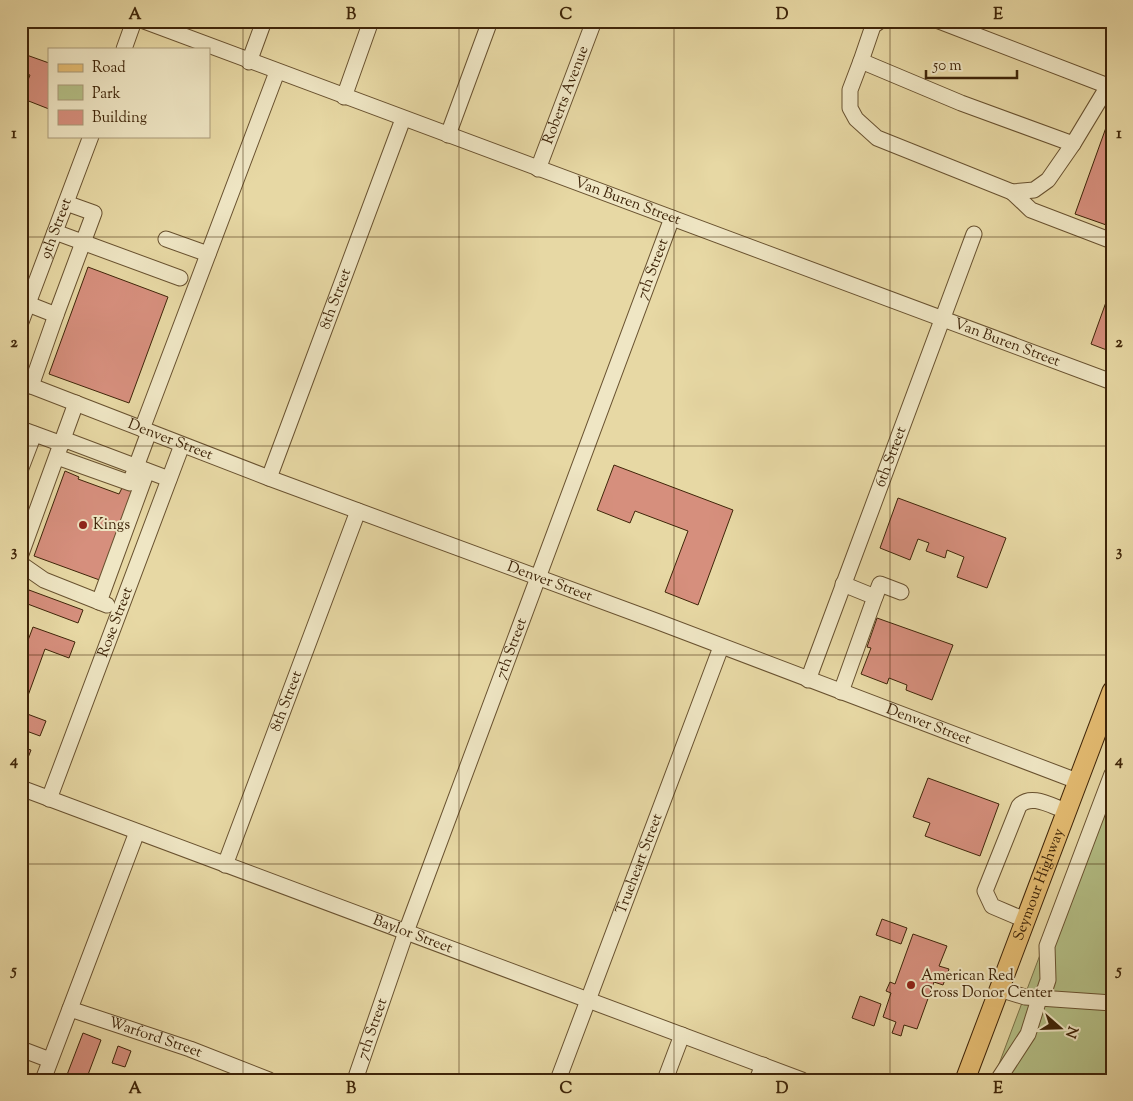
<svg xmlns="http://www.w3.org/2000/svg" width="1133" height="1101" font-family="'Sorts Mill Goudy',serif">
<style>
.green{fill:#b4bf86;stroke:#7a7248}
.building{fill:#d68f7d;stroke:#3f2509}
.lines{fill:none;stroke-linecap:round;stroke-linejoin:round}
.minor-casing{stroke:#695230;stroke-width:17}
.major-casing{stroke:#3f2509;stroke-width:21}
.minor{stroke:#efe6c4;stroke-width:15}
.major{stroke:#e4bc72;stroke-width:19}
.grid{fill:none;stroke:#3f2509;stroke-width:1;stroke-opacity:0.55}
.poi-dot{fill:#8f2418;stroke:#efe6c4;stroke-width:2}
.labels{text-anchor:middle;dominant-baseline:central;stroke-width:4;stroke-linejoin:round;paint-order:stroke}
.street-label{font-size:15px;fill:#3f2509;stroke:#efe6c4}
.poi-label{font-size:15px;fill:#3f2509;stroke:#efe6c4;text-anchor:start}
.neatline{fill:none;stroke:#3f2509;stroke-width:2}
.grid-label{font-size:16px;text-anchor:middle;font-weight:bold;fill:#3f2509}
</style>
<rect width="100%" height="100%" fill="#e7d8a4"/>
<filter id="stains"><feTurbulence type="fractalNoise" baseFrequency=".004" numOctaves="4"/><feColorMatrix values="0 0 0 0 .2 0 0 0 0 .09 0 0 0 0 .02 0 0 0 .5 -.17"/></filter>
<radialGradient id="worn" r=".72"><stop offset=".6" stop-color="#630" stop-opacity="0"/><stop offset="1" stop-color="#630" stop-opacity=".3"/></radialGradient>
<path class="green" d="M1112,763V1080H993Z"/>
<path class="building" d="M21,53L49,63V109L21,98L30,75L21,72Z
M1108,122L1112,124V227L1075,214Z
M88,267L168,297L129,403L49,374Z
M1110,291L1112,292V352L1091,344Z
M614,465L733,510L698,605L665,592L688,531L635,511L630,523L597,510Z
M65,471L79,477L78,479L119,494L123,486L134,490L105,582L34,556Z
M898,498L1006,538L987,588L957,577L964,557L947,550L945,558L926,551L929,543L918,539L910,560L880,548Z
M29,590L83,610L78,623L25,603Z
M877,618L953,645L932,700L906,690L907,685L889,678L887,684L861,674L871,648L867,647Z
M33,627L75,642L69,658L45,649L22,712L46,721L40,736L21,729V659Z
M21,747L31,750L26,763L21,761Z
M928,778L999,804L980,856L925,836L930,823L913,817Z
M882,919L907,928L901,944L876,935Z
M913,934L947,946L939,966L949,969L943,985L934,982L917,1029L904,1025L901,1036L892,1033L896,1022L883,1017L891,993L886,991L890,982L895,984Z
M860,996L881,1004L874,1026L852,1018Z
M83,1033L101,1040L86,1080H65Z
M118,1046L131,1051L125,1067L112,1063Z"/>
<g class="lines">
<defs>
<g id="minor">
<path id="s1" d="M144,21L1112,382"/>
<path d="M880,21L873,26L861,61L961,103L1073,144L1108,86"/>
<path d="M939,21L1108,86L1112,85"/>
<path d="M124,49L134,21"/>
<path d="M861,61L850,90V108L856,119L877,138L1012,192L1034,190L1048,180L1073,144"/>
<path d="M249,62L264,21"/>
<path d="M344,97L371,21"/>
<path d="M448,135L490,21"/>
<path id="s2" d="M538,169L594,21"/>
<path d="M1012,192L1031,210L1112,241"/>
<path d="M55,232L180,278"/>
<path d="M166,239L208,254"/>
<path d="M28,304L56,315L94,213L66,203"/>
<path id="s3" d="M21,322L91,136"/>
<path id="s4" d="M21,382L269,478L656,621L1077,781"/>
<path d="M31,386L56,315"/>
<path d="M21,429L62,444"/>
<path d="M142,429L277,72"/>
<path d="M63,439L169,479"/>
<path d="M57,457L130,483L149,432"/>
<path d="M21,468L34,434"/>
<path id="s5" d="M269,478L403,119"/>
<path d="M21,554L76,403"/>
<path d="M21,564L44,580L107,605"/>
<path d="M875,597L880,584L901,592"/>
<path d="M99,602L147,471"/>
<path id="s6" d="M808,680L974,234"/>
<path d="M841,692L875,597L843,584"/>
<path id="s7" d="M21,788L802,1080"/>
<path id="s8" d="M49,799L182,445"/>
<path id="s9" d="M225,865L358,511"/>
<path d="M1025,920L992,906L985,891L1019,806C1031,793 1051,806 1066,811"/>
<path d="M999,989L1025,997L1112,1003"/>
<path id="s10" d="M70,1009L190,1049L269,1080"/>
<path d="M21,1049L50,1060"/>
<path d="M43,1080L137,832"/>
<path id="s11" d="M355,1080L406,932L672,218"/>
<path id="s12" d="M558,1080L721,647"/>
<path d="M665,1080L682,1035"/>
<path d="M757,1080L763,1065"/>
<path d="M998,1080L1028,1034L1039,999L1045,989L1048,980L1047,946L1112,774"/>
</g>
<g id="major">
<path id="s13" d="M965,1080L1112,691"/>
</g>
</defs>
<use href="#minor" class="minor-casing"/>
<use href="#major" class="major-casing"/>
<use href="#minor" class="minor"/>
<use href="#major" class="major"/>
</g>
<path class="grid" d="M243,21V1080M459,21V1080M674,21V1080M890,21V1080M21,237H1112M21,446H1112M21,655H1112M21,864H1112"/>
<g class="poi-dot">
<circle cx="83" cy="525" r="5"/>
<circle cx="911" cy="985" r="5"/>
</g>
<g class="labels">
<g class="street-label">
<text stroke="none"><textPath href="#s2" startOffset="79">Roberts Avenue</textPath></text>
<text stroke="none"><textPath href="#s1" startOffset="516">Van Buren Street</textPath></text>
<text stroke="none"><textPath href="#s3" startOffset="100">9th Street</textPath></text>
<text stroke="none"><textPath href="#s11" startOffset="864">7th Street</textPath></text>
<text stroke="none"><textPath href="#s5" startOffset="191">8th Street</textPath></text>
<text stroke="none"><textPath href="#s1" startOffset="921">Van Buren Street</textPath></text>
<text stroke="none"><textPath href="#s4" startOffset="160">Denver Street</textPath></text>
<text stroke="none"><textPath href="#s6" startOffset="238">6th Street</textPath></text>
<text stroke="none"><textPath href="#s4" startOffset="565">Denver Street</textPath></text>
<text stroke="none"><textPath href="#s8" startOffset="189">Rose Street</textPath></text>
<text stroke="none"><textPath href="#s11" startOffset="459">7th Street</textPath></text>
<text stroke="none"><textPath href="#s9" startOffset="175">8th Street</textPath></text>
<text stroke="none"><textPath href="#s4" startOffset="970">Denver Street</textPath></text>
<text stroke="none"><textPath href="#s12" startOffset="231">Trueheart Street</textPath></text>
<text stroke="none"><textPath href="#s13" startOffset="209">Seymour Highway</textPath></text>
<text stroke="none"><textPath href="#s7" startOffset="418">Baylor Street</textPath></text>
<text stroke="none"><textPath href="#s11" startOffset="54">7th Street</textPath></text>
<text stroke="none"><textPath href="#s10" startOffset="90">Warford Street</textPath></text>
</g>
<g class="poi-label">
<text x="93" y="525">Kings</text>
<text x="921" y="976">American Red<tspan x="921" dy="17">Cross Donor Center</tspan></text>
</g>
</g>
<rect width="1133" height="1101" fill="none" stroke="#e7d8a4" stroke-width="55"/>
<rect x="48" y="48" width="162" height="90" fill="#efe6c4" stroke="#a99979"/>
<rect x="58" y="64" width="25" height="8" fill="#e4bc72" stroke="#a99979"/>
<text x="92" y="72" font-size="15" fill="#3f2509">Road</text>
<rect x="58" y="85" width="25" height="15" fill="#b4bf86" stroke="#a99979"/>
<text x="92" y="98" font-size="15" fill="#3f2509">Park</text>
<rect x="58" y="110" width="25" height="15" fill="#d68f7d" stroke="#a99979"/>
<text x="92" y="122" font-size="15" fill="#3f2509">Building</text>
<g transform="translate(1060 1028) rotate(110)" stroke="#efe6c4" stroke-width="4" paint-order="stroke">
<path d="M0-4L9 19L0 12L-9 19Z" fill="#3f2509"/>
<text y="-8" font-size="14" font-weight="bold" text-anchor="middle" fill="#3f2509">N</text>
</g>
<path d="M926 70v8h91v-8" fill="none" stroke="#3f2509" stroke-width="2.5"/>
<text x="933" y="70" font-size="15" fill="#3f2509" stroke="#efe6c4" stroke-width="4" paint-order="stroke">50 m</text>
<rect x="28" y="28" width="1078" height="1046" class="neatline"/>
<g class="grid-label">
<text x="135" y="19">A</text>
<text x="351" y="19">B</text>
<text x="566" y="19">C</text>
<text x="782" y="19">D</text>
<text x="998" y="19">E</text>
<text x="14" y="138">1</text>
<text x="1119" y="138">1</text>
<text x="14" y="347">2</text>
<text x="1119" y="347">2</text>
<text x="14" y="556">3</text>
<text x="1119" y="556">3</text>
<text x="14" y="765">4</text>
<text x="1119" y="765">4</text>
<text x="14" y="975">5</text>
<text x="1119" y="975">5</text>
<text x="135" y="1093">A</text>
<text x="351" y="1093">B</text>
<text x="566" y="1093">C</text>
<text x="782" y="1093">D</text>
<text x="998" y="1093">E</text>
</g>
<rect width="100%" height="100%" filter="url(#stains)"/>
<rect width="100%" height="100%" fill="url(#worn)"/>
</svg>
